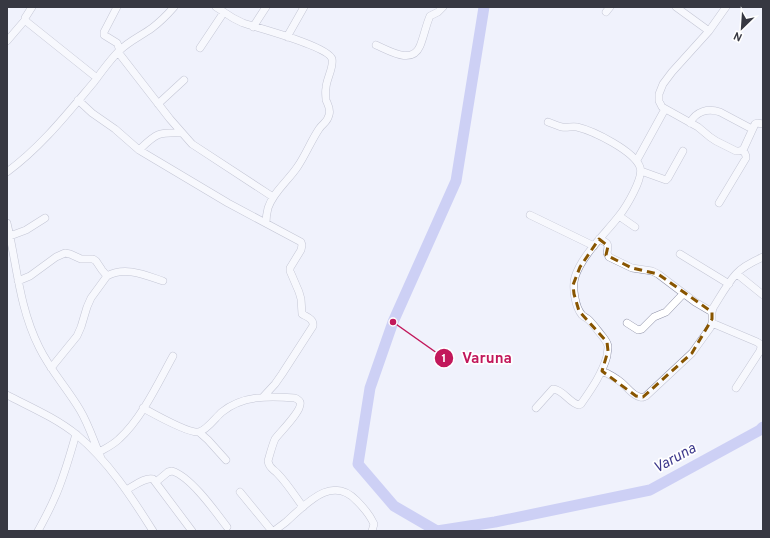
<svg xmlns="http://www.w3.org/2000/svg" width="770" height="538" font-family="Overpass,sans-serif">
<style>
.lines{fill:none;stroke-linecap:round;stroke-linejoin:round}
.river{stroke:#a2a7ee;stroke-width:11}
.minor-casing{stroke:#8e91a7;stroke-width:8}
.minor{stroke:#fff;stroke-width:7}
.marked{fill:none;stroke:#850;stroke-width:3;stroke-dasharray:8 5;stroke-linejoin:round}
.labels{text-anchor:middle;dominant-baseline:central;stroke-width:3.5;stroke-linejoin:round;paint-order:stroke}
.water-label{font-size:15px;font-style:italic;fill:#3e3a8c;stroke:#fff}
.leader{fill:none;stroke:#c2185b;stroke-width:1.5}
.callout-dot{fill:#c2185b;stroke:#fff;stroke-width:1.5}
.mark-label{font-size:12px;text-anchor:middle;font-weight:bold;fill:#fff}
.callout-label{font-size:15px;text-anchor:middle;font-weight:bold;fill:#c2185b;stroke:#fff;stroke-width:3.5;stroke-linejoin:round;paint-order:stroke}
</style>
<rect width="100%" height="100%" fill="#f0f2fc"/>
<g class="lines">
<path class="river" d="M484,7L456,181L393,322L370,388L358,464L394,506L437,531L495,522L650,490L760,430L763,427"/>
<defs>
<path id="minor" d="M32,7L25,18V20L27,22L97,78
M117,7L104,32V35L117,43L120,50
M216,7L233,18L243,23C258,28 328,46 332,59C334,67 326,80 326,88C325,92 326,97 326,100C328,105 331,109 329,115C327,123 323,123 319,129C311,141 306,154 298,166C289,180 273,192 268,208C267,212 266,218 266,223
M676,7L709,31
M726,7L709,31L672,72L663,84L659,94V101L662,107L698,127L710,137L716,141L736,151H739L742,150L744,148L755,124L757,123L763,124
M606,12L610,7
M253,27L266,7
M287,37L304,7
M7,41L25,20
M376,45C390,51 412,65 420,46C424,36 426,25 430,16L438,12L443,7
M200,48L224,12
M118,52L170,119L192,144L273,197
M78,100L92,113L115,129L139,150L228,203L301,242L302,245L301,250L290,268V271L299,292L301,299L302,314C307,317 314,319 313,326L282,374L275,384L263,397
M158,104L184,80
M690,123C696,111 708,108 720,112L752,129
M139,150C156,134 157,132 182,133
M637,160L665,109
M641,171L666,180L668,178L683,151
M7,172C41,147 67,114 94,82C102,71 110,60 119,51C129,41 141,36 152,28C160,22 167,15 174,7
M719,203L746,158C746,154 745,153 742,150
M530,215L594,246
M619,216L635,227
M7,223C17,265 19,307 39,347C50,370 67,388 80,410C89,425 94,442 101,458
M10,236L26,230L45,218
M599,239C608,243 609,243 607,253L609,257L632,268L652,271L658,274L695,302L712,312
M680,254L729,284
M737,274L763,295
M18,281L30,276L56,257L65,253L70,254L81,259H93L96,261L102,270L107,276C125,266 145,275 163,281
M627,323L638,330L642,329L654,317L666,312L683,294
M712,323L757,342L760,344L761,347L760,351L736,388
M51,368L77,336L81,327L87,307L91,298L107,276
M602,371C609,374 616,378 622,383C627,387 633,396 640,397C643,398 643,397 646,396L692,353L710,328L712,323V312L713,308C720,297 727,284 736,274C743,266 754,261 763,257
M7,395C30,407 56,418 77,435C108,461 131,496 153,531
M143,408C154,414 189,434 199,432C207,430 216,417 222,412C243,395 270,396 295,398C297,399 299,400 300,402C303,410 280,432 275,439C272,446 270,454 268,461C269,468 273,469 277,473C287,483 295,496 303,507
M536,408L553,389C564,390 569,403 579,405L581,404C592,388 602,374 607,356C607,353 608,350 608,347C608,343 605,340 603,337C598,331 594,325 589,320C587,318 584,317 582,315C575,307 572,287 575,277C582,255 605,234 619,216C626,207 644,178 640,167C634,151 594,131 577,127C572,126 567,128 562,127C558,126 553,124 548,122
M199,432L208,440L226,460
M99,452C106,448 113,445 119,439C142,418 158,383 173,356
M156,482L168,472L172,471C190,476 215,511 227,527
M126,490C134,486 145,477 153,479L192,531
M240,492L272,531
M38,531C44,520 50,509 55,497C64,477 70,455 76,434
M274,531C278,528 282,525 286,522C306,504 332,474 357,501C364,508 370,515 374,524L372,531"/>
</defs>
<use href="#minor" class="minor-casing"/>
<use href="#minor" class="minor"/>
</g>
<path d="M0 0H770V538H0ZM599,239L608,246L606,255L632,268L658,274L712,312V319L692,353L643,397L636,396L602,371L608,351L607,342L579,311L574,294L573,285L580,267Z" fill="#f0f2fc" fill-opacity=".55" fill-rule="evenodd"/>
<path class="marked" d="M599,239L608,246L606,255L632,268L658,274L712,312V319L692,353L643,397L636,396L602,371L608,351L607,342L579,311L574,294L573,285L580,267Z"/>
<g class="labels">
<g class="water-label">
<text transform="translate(675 459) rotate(-29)">Varuna</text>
</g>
</g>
<path class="leader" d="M393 322L444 358"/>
<g class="callout-dot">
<circle cx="393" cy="322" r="4"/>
<circle cx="444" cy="358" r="10"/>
</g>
<g class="mark-label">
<text x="444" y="362">1</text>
</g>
<g class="callout-label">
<text x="487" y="363">Varuna</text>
</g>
<rect width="770" height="538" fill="none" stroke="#373842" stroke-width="16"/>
<g transform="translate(742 28) rotate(205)" stroke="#ffffff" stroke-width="3" paint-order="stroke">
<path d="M0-3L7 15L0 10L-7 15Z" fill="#373842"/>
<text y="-6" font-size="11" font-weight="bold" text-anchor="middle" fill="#373842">N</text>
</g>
</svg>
